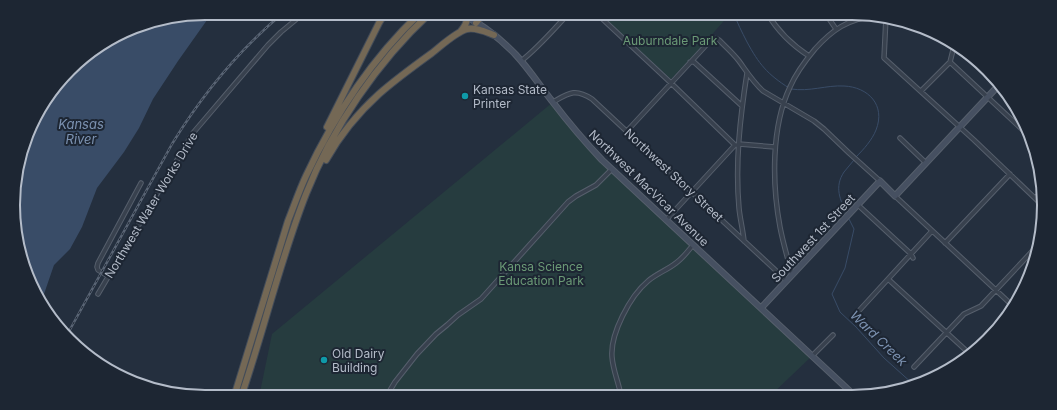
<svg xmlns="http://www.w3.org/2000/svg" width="1057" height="410" font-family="Inter,sans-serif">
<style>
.green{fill:#263c3f}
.water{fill:#394c67}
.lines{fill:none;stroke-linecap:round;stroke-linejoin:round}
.stream{stroke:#394c67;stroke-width:1}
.street-casing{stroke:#565f6c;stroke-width:5.5}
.secondary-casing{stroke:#565f6c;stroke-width:7}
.highway-casing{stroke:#434c59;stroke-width:8}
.street{stroke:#38414e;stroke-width:3.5}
.secondary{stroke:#465061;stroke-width:5}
.highway{stroke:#746855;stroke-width:6}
.rail-casing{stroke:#5a6575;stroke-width:2.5}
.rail{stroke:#1d2633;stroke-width:1;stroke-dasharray:3;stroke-linecap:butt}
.culture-dot{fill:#0f9aa8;stroke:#1d2633;stroke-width:1.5}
.labels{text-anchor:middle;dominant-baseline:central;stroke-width:4;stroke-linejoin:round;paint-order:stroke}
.park-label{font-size:12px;fill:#6b9a76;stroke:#1d2633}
.poi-label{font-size:12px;fill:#b4bcc9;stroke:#1d2633;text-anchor:start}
.street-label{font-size:12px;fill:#b4bcc9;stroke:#1d2633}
.water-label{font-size:13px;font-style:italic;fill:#7c92b1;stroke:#1d2633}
.rim{fill:none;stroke:#b4bcc9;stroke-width:2}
</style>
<rect width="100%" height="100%" fill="#242f3e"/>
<path class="green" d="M598,13H730V14L693,56L671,79Z
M553,102L611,170L812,356L770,396H627L619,385L614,390L599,396L259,397L272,334Z"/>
<path class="water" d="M205,13H212L178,61L153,99L139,128L124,152L97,188L82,227L70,249L54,265L44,294L39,296L17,243L15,180L39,109L79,60L143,23Z"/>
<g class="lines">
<path class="stream" d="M734,13C737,23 742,32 747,42C759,64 767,74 789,88
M791,89C810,92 826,85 844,86C868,87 886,105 876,130C872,140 864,149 856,157
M847,214C840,200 834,187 844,172C847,168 851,164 854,160
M849,219L854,229L845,268L832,294L840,312L856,327L884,358L913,384"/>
<defs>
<path id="street" d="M596,13L671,83L735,145
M767,13C777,30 792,45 809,56
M825,13L836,29
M886,17L884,58L974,140L1041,204
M521,61C539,47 554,29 569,13
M690,62H694L742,106
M950,62L1026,133
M921,91L950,62L954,46
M553,102C569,93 575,88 592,99L786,280
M627,131L710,41C713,38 716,38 719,40C726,47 733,53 739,61C747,72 753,82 763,91L814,121L824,129L849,153L880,181
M900,138L926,163
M737,145L739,144L775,147
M895,196L1014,307
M1035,198L1042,192
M858,205L911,254L913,258
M666,220L735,145
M744,241C743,230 740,219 739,208C735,163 740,118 747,73
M945,243L1010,174
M792,275C788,259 783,243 780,227C772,184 771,127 790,87C796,73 805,61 815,49C832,30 848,19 874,16
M108,276L98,270L97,267L98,263L141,183
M888,279L971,355
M98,294L193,133L268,45L281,32L304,13
M856,314L932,231
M812,356L833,335
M914,367L964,314L981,306L1038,245
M621,396C619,383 613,371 612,357C610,334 630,296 648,281C656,274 667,270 676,263C683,258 688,251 693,245
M386,397L395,382L417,354L436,334L447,325L458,315L481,299L568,202L576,196L596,185L611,170"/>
<path id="secondary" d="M459,13C480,23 500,38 516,55C529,69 540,86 552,101C568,122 584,141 602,160L854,395
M761,308L880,181L895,196L998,86"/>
<path id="highway" d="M476,23L484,13
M461,31C465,26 467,23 467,17
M327,127L379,23L385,13
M326,160C340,135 358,113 379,94C396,79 414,66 432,53C442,45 456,32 467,29C476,27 486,32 494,35
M234,397L288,221C294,206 299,191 306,176C334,116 372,59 420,13
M241,397C264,330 280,260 306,194C332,128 378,61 430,13"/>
</defs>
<use href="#street" class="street-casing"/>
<use href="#secondary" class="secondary-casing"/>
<use href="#highway" class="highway-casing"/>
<use href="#street" class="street"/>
<use href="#secondary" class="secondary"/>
<use href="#highway" class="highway"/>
<defs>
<path id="rail" d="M67,335L172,144C202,95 239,50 283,13"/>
</defs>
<use href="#rail" class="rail-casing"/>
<use href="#rail" class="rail"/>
</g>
<g class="culture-dot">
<circle cx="465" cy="96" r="4"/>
<circle cx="324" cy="360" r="4"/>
</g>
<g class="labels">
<g class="park-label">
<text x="670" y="40">Auburndale Park</text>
<text x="541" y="266">Kansa Science<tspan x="541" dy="14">Education Park</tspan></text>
</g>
<g class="poi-label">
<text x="473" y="89">Kansas State<tspan x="473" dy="14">Printer</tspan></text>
<text x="332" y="353">Old Dairy<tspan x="332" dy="14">Building</tspan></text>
</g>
<g class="street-label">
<text transform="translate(674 175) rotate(43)">Northwest Story Street</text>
<text transform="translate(649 188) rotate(44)">Northwest MacVicar Avenue</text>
<text transform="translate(151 205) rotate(-59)">Northwest Water Works Drive</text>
<text transform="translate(813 238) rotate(-47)">Southwest 1st Street</text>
</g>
<g class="water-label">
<text x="81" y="124">Kansas<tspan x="81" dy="15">River</tspan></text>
<text transform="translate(879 338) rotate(44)">Ward Creek</text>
</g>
</g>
<path d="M0 0H1057V410H0ZM205 20H852A185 185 0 0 1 1037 205V205A185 185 0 0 1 852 390H205A185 185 0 0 1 20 205V205A185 185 0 0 1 205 20Z" fill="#1d2633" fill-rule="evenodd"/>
<path class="rim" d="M205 20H852A185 185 0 0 1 1037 205V205A185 185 0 0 1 852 390H205A185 185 0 0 1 20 205V205A185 185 0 0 1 205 20Z"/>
</svg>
